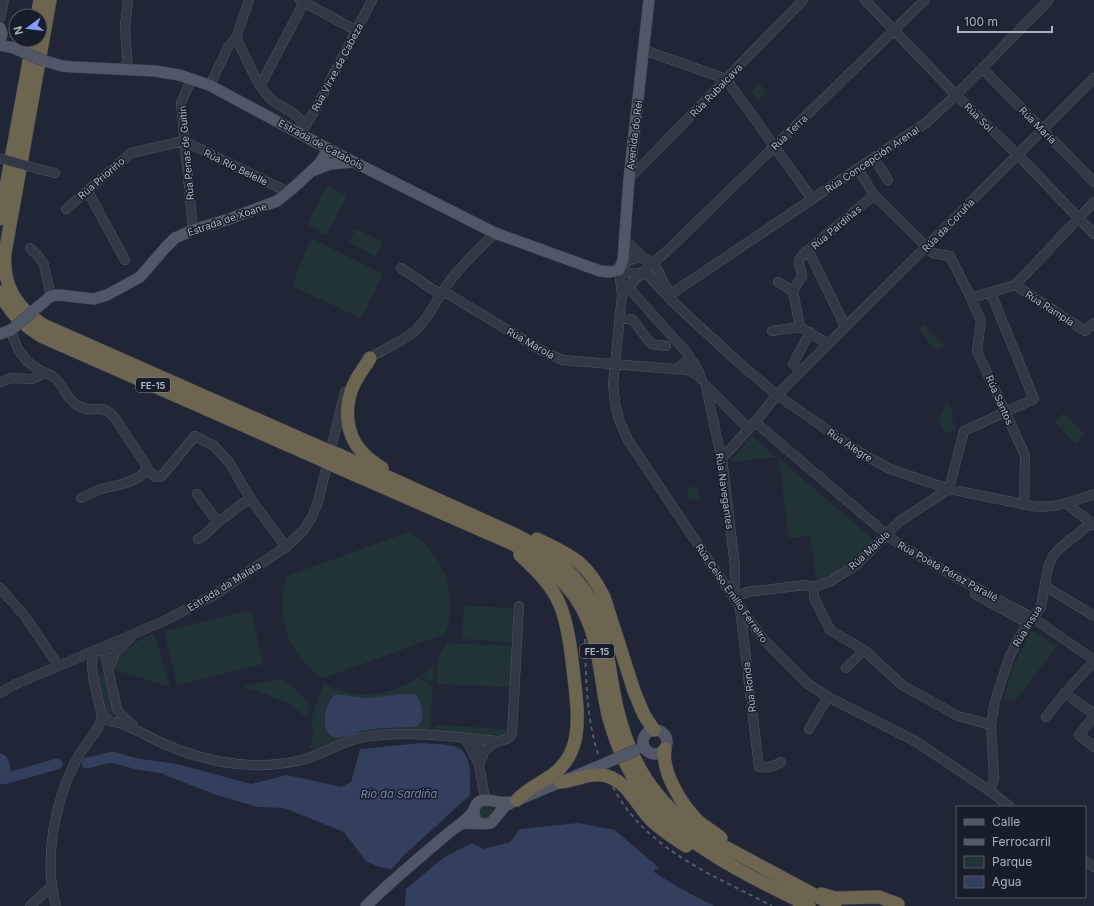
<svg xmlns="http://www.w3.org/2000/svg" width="1094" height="906" font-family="Inter,sans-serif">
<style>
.green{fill:#223337;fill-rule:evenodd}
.water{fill:#333f5d}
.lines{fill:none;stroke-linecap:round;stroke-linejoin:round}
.river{stroke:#333f5d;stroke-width:11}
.minor-casing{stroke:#505564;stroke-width:10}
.major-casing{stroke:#3c414f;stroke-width:12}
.highway-casing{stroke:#3d4250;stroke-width:14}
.minor{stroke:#333846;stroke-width:9}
.major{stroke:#515766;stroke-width:11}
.highway{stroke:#6c6550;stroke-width:13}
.rail{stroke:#555b6d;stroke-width:2;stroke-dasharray:4 4;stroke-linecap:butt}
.minor-bridge-casing{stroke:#505564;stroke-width:10;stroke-linecap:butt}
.major-bridge-casing{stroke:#3c414f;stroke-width:12;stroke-linecap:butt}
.highway-bridge-casing{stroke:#3d4250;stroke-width:14;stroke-linecap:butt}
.minor-bridge{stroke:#333846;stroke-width:9}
.major-bridge{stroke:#515766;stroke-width:11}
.highway-bridge{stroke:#6c6550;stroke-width:13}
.labels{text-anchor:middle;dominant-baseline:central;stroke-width:3;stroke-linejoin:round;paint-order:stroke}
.shield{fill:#181d2a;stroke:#808595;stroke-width:1}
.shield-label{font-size:9px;font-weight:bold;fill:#adb2c3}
.street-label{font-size:10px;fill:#adb2c3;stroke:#181d2a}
.water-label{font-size:11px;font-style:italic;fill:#7585ab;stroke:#181d2a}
</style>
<rect width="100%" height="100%" fill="#202635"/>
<path class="green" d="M760,84L767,94L757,100L751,91Z
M327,186L347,196L326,235L307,224Z
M356,229L383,242L375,256L349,242Z
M311,238L383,274L361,318L292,286Z
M924,325L945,346L934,350L919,328Z
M946,403H949L953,415L951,416L956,429L945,434L939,419Z
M1064,413L1085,435L1075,444L1054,421Z
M753,437L777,457L730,462L750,438Z
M779,459L873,539V542L844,568L836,573L816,581L810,536L789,538Z
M698,486L700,499L689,500L687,488Z
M409,532C443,552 460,596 445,634L323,678C288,657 274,614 287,576Z
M464,606L514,608L512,642L462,639Z
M251,610L263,664L177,685L164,631Z
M1033,631L1057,646L1015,701L1004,699L1012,669L1030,632Z
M154,633L170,687L118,671L113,667C120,651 138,640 154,633Z
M447,643L512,646L510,687L437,684L438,659Z
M434,664L433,683L421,676Z
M102,672L106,673L114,711V714L109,718L105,713L98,678L99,674Z
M419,677L433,687L430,730H380L362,732L315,750L313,751L310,747L313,732L311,720L323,685L324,684C333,687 342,691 351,693C375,698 399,690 419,677ZM411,693C414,695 417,697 419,700C425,708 423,722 415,727L377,729L362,731L339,738H335L324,723V718L331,698L338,694L366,698Z
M280,679L284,680L309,702L307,717L287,703L258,691L243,687L244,686Z
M434,725L508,729L505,734L496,736L434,730Z
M478 812a7 7 0 1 1 14 0a7 7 0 1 1-14 0Z"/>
<path class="water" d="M336,694L366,698L399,694H415C423,701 427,722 415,727C398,728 380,727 363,731C354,732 344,739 336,738C318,735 324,701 336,694Z
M422,743C432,744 448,744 457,747C474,755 469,780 470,795L402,857L392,869L379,867L366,861L344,832L284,808L258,807L216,795L165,775L158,766L177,764L251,784L287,775L341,787L351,782L360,749Z
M578,823L615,830L659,868V870L655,868L654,872L676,886L714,906H405L406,889L443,858L472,843L483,849L510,842L520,829Z"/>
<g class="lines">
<path class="river" d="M0,759L3,761L5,769L1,770L0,773
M87,763L112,757L137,764L172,769
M0,778L4,779L57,764"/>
<defs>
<path id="minor" d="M128,0L125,27L128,69
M300,0L357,31
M865,0L956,95L1021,158L1094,234
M0,18L4,0
M236,38C246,56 255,83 270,98C278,107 294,110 300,120
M644,50L726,79L812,199
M982,68L1094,182
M192,78L181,103L193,230
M209,85L213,79L228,47L236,38L249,0
M260,86L300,10L304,0
M300,134L315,110L372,0
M184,141L288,192
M874,158L888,180
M31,167L55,173
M858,169L874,195L933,253L950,256L971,298L1015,285L1094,202
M629,179L803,0
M87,190L125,260
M66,209L131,153L184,141
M625,240L643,258
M30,248L39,257L44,265L51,296
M401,268L441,295
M620,269C626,262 629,259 638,258C663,256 657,287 673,292
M619,270L622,295L613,384L615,403L619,420L628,440L740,607L764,640L807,683L828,697L915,741L990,791L1010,807
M619,270L629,273L644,274L649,276L672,301L738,362L777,395L859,452L890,469L949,489L1032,506C1054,509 1074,501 1094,494
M778,282L793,291
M1015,285L1085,331L1094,323
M629,286L634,294L688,354L690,360
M443,291L539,349L562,360L687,370L695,373L702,380
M793,291L800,327L828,344
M793,291L802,276C800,260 793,264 808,250
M674,292L927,122L956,95L1049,0
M622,295C629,282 655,262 667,251L925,0
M971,298L981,321L977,351L1025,455L1024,505
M619,317L633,320L651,344L666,346
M845,326L808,250L874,195
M11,330C15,346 23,361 38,369C43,372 50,374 54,377C65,386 67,402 81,407C96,414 100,402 114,417L146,465C148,481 113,486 101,489C94,492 87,495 81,498
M772,331L800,327
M366,361C382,349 401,343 416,330C430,317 436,300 447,285C460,266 479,249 495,233
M676,369L687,361L690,360L694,363L700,375
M801,371L793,364L810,332
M0,382L11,378L32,379L45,373
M706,386L719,448L722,458L735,566L734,598L747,592L805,585L814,587L831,581L856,565L900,521L949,489L964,431L1034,399L991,293
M706,386L749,429
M755,422L892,539L905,548L963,581L1033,618L1094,660
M722,458L755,422L777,395L927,246L1094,78
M146,469L156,477H161L195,436L214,446L229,462L250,498L286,547
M197,494L218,522L250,498
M1067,504L1094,525
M198,539L203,536L218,522
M1045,586L1094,616
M814,587V598L830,630L864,650L902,685L958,716L991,725
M0,588L24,615L58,665
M975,594L1028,623
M740,609L759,767C768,768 773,767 781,762
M95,650L102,651L105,655L117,709L124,718L133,726
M109,668L115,653L131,637
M846,668L864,650
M0,693L16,684L164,621L214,595L254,568L286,547L302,532L312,517L318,502L345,392
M1065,693L1094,714
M102,715C103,716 104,718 106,719C109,722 116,722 120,723C128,726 135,730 142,733C191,760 250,774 305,759C328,752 348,738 371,736C413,731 455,737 498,741C503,740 509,740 512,734L519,606
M1094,716L1079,735L1094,747
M1046,717L1065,693L1094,661
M809,729L828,697
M465,738L479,764L485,750L498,741
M477,739L479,764L485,799
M990,791L994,779L991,725L995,701L1009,658L1022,632L1041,607L1048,567L1053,556L1059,549L1091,523
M1085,861L1094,867
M30,906L52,886
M56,906C43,859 55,799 78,757C86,741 100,733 102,715C98,699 87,663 95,650"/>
<path id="major" d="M0,28L2,34L0,41
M0,45L14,48L25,53
M45,61L62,66L74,67L155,71L179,75L209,85L336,153L495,233L600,271L610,272L619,270L623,260L629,179L649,0
M315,170L330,164L353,162
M33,311L51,296L59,295L94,299L107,295L140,277L165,248L175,238L193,230L229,219L277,201L292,189L319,164L323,158L328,148
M0,334L11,330L16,326
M643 742a12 12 0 1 1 24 0a12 12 0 1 1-24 0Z
M475,817C472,809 476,799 487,800C491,800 495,802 500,802C504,803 508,802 513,802
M461,824C471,822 483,825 491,823L505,806L513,802L613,760
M366,906C391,881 418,859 445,836C454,828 465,822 473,812"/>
<path id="highway" d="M50,0L5,253C2,286 17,308 43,325L324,449
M37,16L40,0
M0,219L33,40
M0,292C8,312 23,325 41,336L322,460
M370,358C365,367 358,375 354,384C344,405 345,433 361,451C367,458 374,463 382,468
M337,454L516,535C532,544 549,552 562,565C576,578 590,596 598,614C600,619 601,626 602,632C607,650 610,669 613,688C624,751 647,795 699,833L835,906
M335,466L513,544C544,561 575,587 588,621C600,651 601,684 608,715C614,737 622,758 633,777C671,842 745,873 809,906
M537,539C572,556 586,561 604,597L634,691L644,715L654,730
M665,749C661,772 682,805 698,821C705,827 714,832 721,838
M560,782C574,781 588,773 602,775C626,778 636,805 651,820C661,830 674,838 686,846
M517,800C533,782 554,781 568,758C572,751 575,743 576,735C579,716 576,696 574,677C571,653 569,628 560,605C552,585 536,570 520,555
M821,894L835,898L879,897L898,904"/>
</defs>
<use href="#minor" class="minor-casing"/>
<use href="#major" class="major-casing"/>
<use href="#highway" class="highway-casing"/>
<use href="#minor" class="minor"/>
<use href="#major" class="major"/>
<use href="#highway" class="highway"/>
<path class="rail" d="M585,639C586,680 586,718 599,757
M613,787C645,849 713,875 772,906"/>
<defs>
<path id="minor-bridge" d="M0,158L31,167"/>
<path id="major-bridge" d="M25,53L45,61
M16,326L33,311
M613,760L636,750"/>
<path id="highway-bridge" d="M324,449L337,454
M322,460L335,466"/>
</defs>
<use href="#minor-bridge" class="minor-bridge-casing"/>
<use href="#major-bridge" class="major-bridge-casing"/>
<use href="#highway-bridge" class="highway-bridge-casing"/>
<use href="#minor-bridge" class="minor-bridge"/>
<use href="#major-bridge" class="major-bridge"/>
<use href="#highway-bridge" class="highway-bridge"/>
</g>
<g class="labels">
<g class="shield">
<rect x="136" y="378" width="34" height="14" rx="3"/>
<rect x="580" y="644" width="34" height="14" rx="3"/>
</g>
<g class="shield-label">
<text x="153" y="385">FE-15</text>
<text x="597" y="651">FE-15</text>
</g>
<g class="street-label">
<text transform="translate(337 67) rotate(-62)">Rúa Virxe da Cabeza</text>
<text transform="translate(716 90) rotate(-46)">Rúa Rubalcava</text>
<text transform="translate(979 117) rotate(45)">Rúa Sol</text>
<text transform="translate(1038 125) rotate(45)">Rúa María</text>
<text transform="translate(789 132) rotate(-44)">Rúa Terra</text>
<text transform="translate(634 135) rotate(-83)">Avenida do Rei</text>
<text transform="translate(321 144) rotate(28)">Estrada de Catabois</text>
<text transform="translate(186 153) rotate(-95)">Rúa Penas de Guitín</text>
<text transform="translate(872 159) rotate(-34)">Rúa Concepción Arenal</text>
<text transform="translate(236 167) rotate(26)">Rúa Río Belelle</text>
<text transform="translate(101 178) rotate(-41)">Rúa Prioriño</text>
<text transform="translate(227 219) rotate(-19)">Estrada de Xoane</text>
<text transform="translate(948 225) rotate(-46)">Rúa da Coruña</text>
<text transform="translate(836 227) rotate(-40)">Rúa Pardiñas</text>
<text transform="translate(1050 308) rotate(33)">Rúa Rampla</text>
<text transform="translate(531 343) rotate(29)">Rúa Marola</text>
<text transform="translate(1000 400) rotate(66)">Rúa Santos</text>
<text transform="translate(850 445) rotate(33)">Rúa Alegre</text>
<text transform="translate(725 491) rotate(82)">Rúa Navegantes</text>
<text transform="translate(869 550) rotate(-43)">Rúa Maiola</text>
<text transform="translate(948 571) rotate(29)">Rúa Poeta Pérez Parallé</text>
<text transform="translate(224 586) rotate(-32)">Estrada da Malata</text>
<text transform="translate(732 593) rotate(55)">Rúa Celso Emilio Ferreiro</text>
<text transform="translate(1027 626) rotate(-59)">Rúa Insua</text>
<text transform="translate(749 687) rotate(-97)">Rúa Ronda</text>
</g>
<g class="water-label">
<text x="399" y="794">Río da Sardiña</text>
</g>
</g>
<rect x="956" y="806" width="130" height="92" fill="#181d2a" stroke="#545967"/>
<rect x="964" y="819" width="20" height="6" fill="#515766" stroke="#545967"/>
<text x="992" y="826" font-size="12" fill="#adb2c3">Calle</text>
<rect x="964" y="839" width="20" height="6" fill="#555b6d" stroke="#545967"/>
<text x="992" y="846" font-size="12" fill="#adb2c3">Ferrocarril</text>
<rect x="964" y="856" width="20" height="12" fill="#223337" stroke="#545967"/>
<text x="992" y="866" font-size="12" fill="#adb2c3">Parque</text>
<rect x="964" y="876" width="20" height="12" fill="#333f5d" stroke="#545967"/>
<text x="992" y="886" font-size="12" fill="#adb2c3">Agua</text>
<g transform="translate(28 28) rotate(255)"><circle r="19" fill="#181d2a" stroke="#545967"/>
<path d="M0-3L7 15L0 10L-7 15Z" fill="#809cf5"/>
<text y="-6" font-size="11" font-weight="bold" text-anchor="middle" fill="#adb2c3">N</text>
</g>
<path d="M958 26v6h94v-6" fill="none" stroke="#adb2c3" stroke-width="2"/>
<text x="964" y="26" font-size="12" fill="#adb2c3" stroke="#181d2a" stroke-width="3" paint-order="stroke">100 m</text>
</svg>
